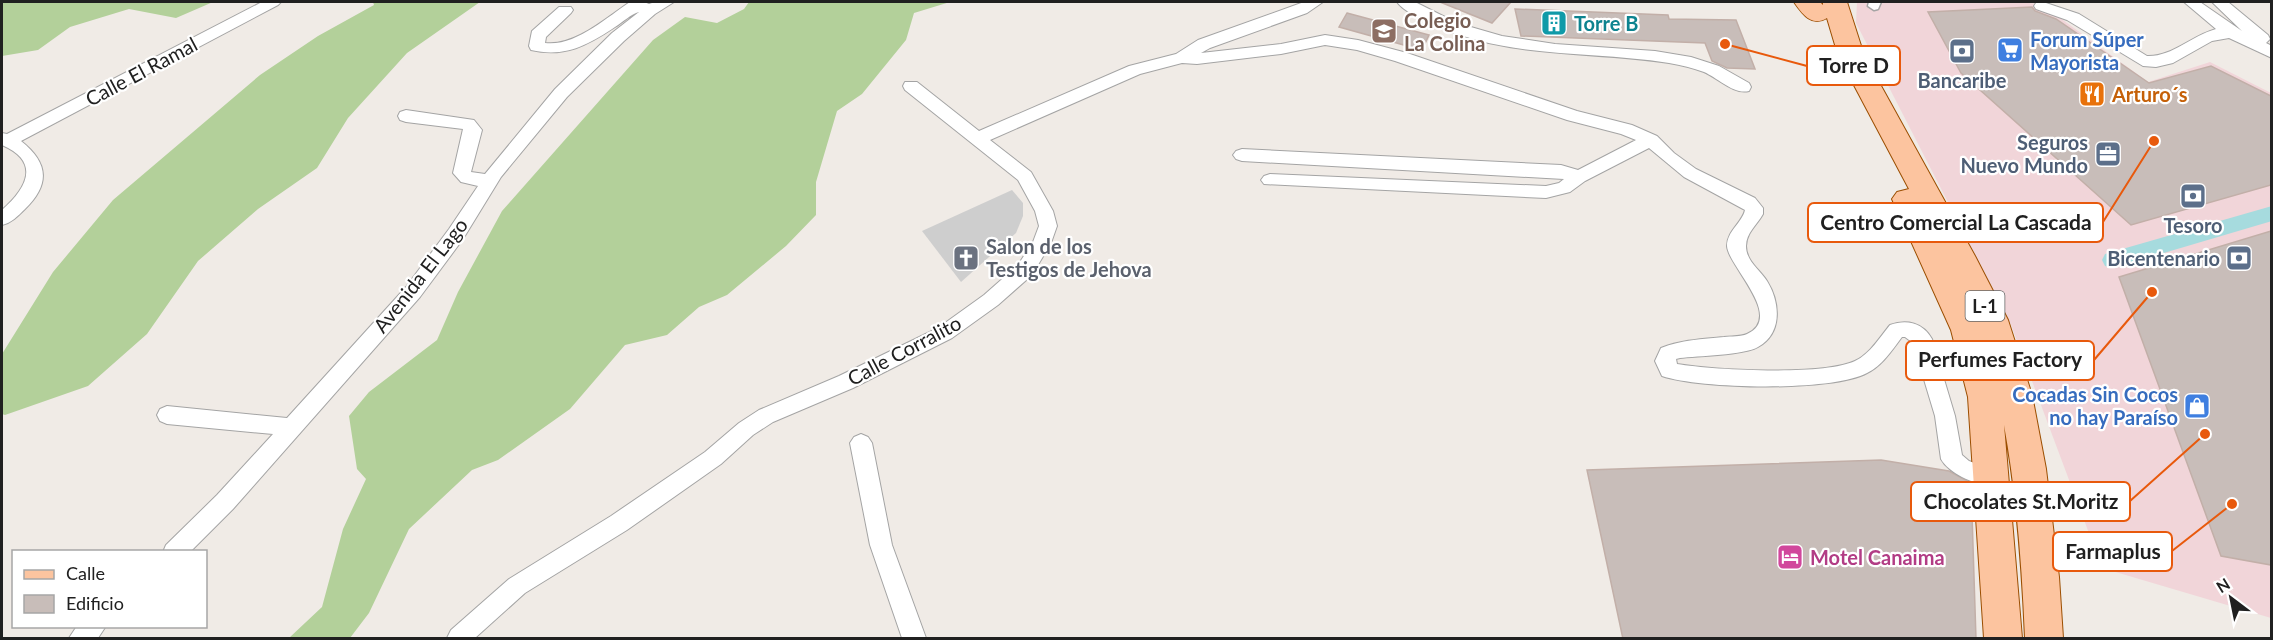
<svg xmlns="http://www.w3.org/2000/svg" width="2273" height="640" font-family="Lato,sans-serif">
<style>
.commercial{fill:#f1d5d9}
.religious{fill:#cecece}
.forest{fill:#b3d09a}
.lines{fill:none;stroke-linecap:round;stroke-linejoin:round}
.canal{fill:#a6dbde;fill-rule:evenodd}
.building{fill:#c8bdb9;stroke:#c2afa8;stroke-width:1.5}
.pedestrian-casing{stroke:#a4a4a4;stroke-width:3}
.minor-casing{stroke:#a4a4a4;stroke-width:2}
.primary-casing{stroke:#9b4e00;stroke-width:2}
.pedestrian{fill:#fff;fill-rule:evenodd}
.minor{fill:#fff;fill-rule:evenodd}
.primary{fill:#fcc49f;fill-rule:evenodd}
.labels{text-anchor:middle;dominant-baseline:central;stroke-width:4.5;stroke-linejoin:round;paint-order:stroke}
.shield{fill:#fff;stroke:#636363;stroke-width:1.5}
.shield-label{font-size:18px;font-weight:bold;fill:#202020}
.education-label{font-size:20px;font-weight:bold;fill:#785e54;stroke:#fff;text-anchor:start}
.culture-label{font-size:20px;font-weight:bold;fill:#0d838f;stroke:#fff;text-anchor:start}
.shop-label{font-size:20px;font-weight:bold;fill:#366cbe;stroke:#fff;text-anchor:start}
.street-label{font-size:20px;fill:#202020;stroke:#fff}
.service-label{font-size:20px;font-weight:bold;fill:#4e5e75;stroke:#fff}
.food-label{font-size:20px;font-weight:bold;fill:#c56008;stroke:#fff;text-anchor:start}
.worship-label{font-size:20px;font-weight:bold;fill:#5b616d;stroke:#fff;text-anchor:start}
.hotel-label{font-size:20px;font-weight:bold;fill:#b23c85;stroke:#fff;text-anchor:start}
.leader{fill:none;stroke:#e8590c;stroke-width:2}
.callout-dot{fill:#e8590c;stroke:#fff;stroke-width:2}
.callout{fill:#fff;stroke:#e8590c;stroke-width:2}
.callout-label{font-size:21px;text-anchor:middle;font-weight:bold;fill:#202020}
</style>
<rect width="100%" height="100%" fill="#f0ebe6"/>
<path class="commercial" d="M1857,2H2017L2041,4L2148,82L2210,62L2271,93V618L2102,568L2011,325L1856,23Z"/>
<path class="religious" d="M1012,190L1023,203V216L1016,233L961,282L922,231Z"/>
<path class="forest" d="M2,2H213L176,18L129,9L70,27L38,50L2,56Z
M373,2H480L407,53L348,118L317,168L258,209L198,261L147,334L88,386L5,415L2,414V354L53,272L113,200L260,75L318,36L374,5Z
M749,2H950L914,13L906,40L862,94L837,111L816,182V215L786,246L727,295L699,307L667,335L625,345L570,409L498,460L472,470L409,529L369,613L350,638H289L322,607L343,529L366,479L357,469L349,416L369,392L437,340L458,292L502,211L653,40L685,17L717,23L744,9Z"/>
<g class="lines">
<path class="canal" d="M2272,206V221L2113,268L2105,266L2102,260L2105,254Z"/>
</g>
<path class="building" d="M1440,2H1511L1492,23Z
M2032,7L2035,11L2056,19L2149,83L2211,66L2271,96V185L2131,225L1961,73L1928,12Z
M1515,9L1668,15L1669,19L1736,20L1755,69L1727,68L1712,61L1705,43L1521,36Z
M1347,13L1429,35L1422,50L1339,27Z
M2271,231V565L2221,556L2119,277Z
M1881,460L1949,471L1971,483L1976,639H1623L1587,470Z"/>
<g class="lines">
<defs>
<path id="pedestrian" d="M1869,2H1881L1878,9L1874,10L1868,6Z"/>
<path id="minor" d="M262,2H281L278,5L21,141C49,163 50,185 25,209C18,216 11,223 2,225V210C27,188 41,162 2,145V133L7,134Z
M630,2H644L649,4L655,2H674L655,14L624,41L567,97L501,177L463,239L420,297L233,509L190,552H163L166,545L217,495L273,434L167,424L160,421L157,415L160,409L167,406L287,418L406,287L449,229L478,186L461,182L453,173L463,129L406,122L400,120L398,116L400,112L406,110L474,120L482,130L471,172L485,174L555,89L612,33L639,12C631,14 623,22 615,27C588,45 565,58 531,50L529,46L532,31L559,7H571L573,10L571,13L546,37L545,43C575,47 607,17 630,2Z
M1304,2H1323L1307,13L1210,48L1201,53L1281,44L1325,35L1358,40L1407,53L1577,111L1632,125L1657,136L1674,153L1696,169L1755,198L1763,208V214C1757,225 1746,233 1746,246C1746,261 1760,270 1767,281C1780,302 1783,333 1758,347C1745,355 1697,356 1680,358L1676,359L1677,364C1713,370 1823,376 1855,361C1870,354 1880,337 1890,325C1907,319 1923,323 1932,339L1955,416L1962,455L1969,461L1999,472L2002,478L1999,484C1983,490 1949,474 1941,459L1935,416L1913,343L1905,337H1902C1892,350 1882,366 1867,373C1832,392 1700,389 1662,376L1655,361L1661,348C1681,340 1702,339 1724,337C1731,336 1741,337 1747,334C1785,317 1728,266 1727,246C1727,231 1742,223 1745,210L1684,177L1649,148L1585,181L1570,192L1546,198L1264,184L1261,180L1264,176L1270,174L1546,186L1559,183L1564,179L1242,161L1236,159L1233,155L1236,151L1242,149L1561,165L1578,170L1636,140L1621,134L1567,120L1395,61L1357,50L1325,45L1281,54L1197,64L1182,63L1140,74L990,140L1031,172L1053,211L1057,226L1051,243L1032,275L998,305L952,338L853,388L773,422L753,435L721,464L627,530L525,593L475,638H447L451,630L509,579L611,516L705,452L739,423L759,410L839,376L938,328L984,295L1018,265L1033,242L1039,226L1035,211L1018,180L905,90L903,86L905,82H917L979,131L1129,66L1176,54L1198,40Z
M1397,2H1415L1457,23L1502,36L1555,44L1655,51L1691,57L1719,66L1749,83L1751,87L1749,91C1734,95 1718,78 1704,72C1693,68 1681,65 1669,63C1587,50 1511,60 1432,24C1421,18 1404,12 1397,2Z
M2043,2L2079,14L2147,56C2172,57 2191,36 2216,29L2184,2H2200L2242,31L2212,2H2228L2268,35L2270,39L2266,43L2272,46V58L2229,38L2212,41L2173,63L2156,67L2143,66L2067,20L2036,9L2034,6L2036,3Z
M861,434L868,437L872,443L892,545L926,638H902L870,545L850,443L854,437Z
M77,626H106L98,638H69Z"/>
<path id="primary" d="M1794,2H1820L1823,5V2H1847L1864,55L1975,256L2008,320L2032,395L2046,469L2059,577L2063,638H2025C2022,567 2017,496 2004,425L2022,638H1984L1968,397L1951,330L1892,199L1897,192L1909,189L1838,55L1827,18C1812,27 1803,15 1794,2Z"/>
</defs>
<use href="#pedestrian" class="pedestrian-casing"/>
<use href="#minor" class="minor-casing"/>
<use href="#primary" class="primary-casing"/>
<use href="#pedestrian" class="pedestrian"/>
<use href="#minor" class="minor"/>
<use href="#primary" class="primary"/>
</g>
<defs>
<symbol id="building-square" viewBox="-11 -11 22 22"><rect x="-9" y="-9" width="18" height="18" rx="4" fill="#0f9aa8" stroke="#fff"/><path d="M-4-6H4V6H1V3H-1V6H-4ZM-2.5-4.3h1.7v1.8h-1.7ZM.8-4.3h1.7v1.8H.8ZM-2.5-1h1.7V.8h-1.7ZM.8-1h1.7V.8H.8Z" fill="#fff"/></symbol>
<symbol id="school-square" viewBox="-11 -11 22 22"><rect x="-9" y="-9" width="18" height="18" rx="4" fill="#8d6e63" stroke="#fff"/><path d="M0-5L7-2L0 1L-7-2ZM-4 1L0 2.5L4 1V4Q0 6-4 4Z" fill="#fff"/></symbol>
<symbol id="supermarket-square" viewBox="-11 -11 22 22"><rect x="-9" y="-9" width="18" height="18" rx="4" fill="#3f7fe0" stroke="#fff"/><path d="M-6-5.5h2.5l.6 2H6L4.5 2H-2.5L-4.4-4H-6ZM-1.5 3.2a1.3 1.3 0 1 0 .1 0ZM3 3.2a1.3 1.3 0 1 0 .1 0Z" fill="#fff"/></symbol>
<symbol id="bank-square" viewBox="-11 -11 22 22"><rect x="-9" y="-9" width="18" height="18" rx="4" fill="#5c6f8a" stroke="#fff"/><path d="M-6-4H6V4H-6ZM0-2.3a2.3 2.3 0 1 0 0 4.6a2.3 2.3 0 1 0 0-4.6Z" fill="#fff"/></symbol>
<symbol id="restaurant-square" viewBox="-11 -11 22 22"><rect x="-9" y="-9" width="18" height="18" rx="4" fill="#e8710a" stroke="#fff"/><path d="M-5-6h1v4h1v-4h1v4h1v-4h1v5L-1.5 .5V6h-2V.5L-5-1ZM5-6V6H3V1.5H1.5Q1.5-4 5-6Z" fill="#fff"/></symbol>
<symbol id="office-square" viewBox="-11 -11 22 22"><rect x="-9" y="-9" width="18" height="18" rx="4" fill="#5c6f8a" stroke="#fff"/><path d="M-6-3h4V-5.5h4V-3h4V5H-6ZM-1-4.5V-3h2v-1.5ZM-6 0V1H6V0Z" fill="#fff"/></symbol>
<symbol id="church-square" viewBox="-11 -11 22 22"><rect x="-9" y="-9" width="18" height="18" rx="4" fill="#6b7280" stroke="#fff"/><path d="M-1.2-6h2.4v3.5h3.3v2.4h-3.3V6h-2.4V-.1h-3.3v-2.4h3.3Z" fill="#fff"/></symbol>
<symbol id="shop-square" viewBox="-11 -11 22 22"><rect x="-9" y="-9" width="18" height="18" rx="4" fill="#3f7fe0" stroke="#fff"/><path d="M-5-2.5h2.3a2.7 3.5 0 0 1 5.4 0H5L5.5 6h-11ZM-1.5-2.5h3a1.5 2.3 0 0 0-3 0Z" fill="#fff"/></symbol>
<symbol id="hotel-square" viewBox="-11 -11 22 22"><rect x="-9" y="-9" width="18" height="18" rx="4" fill="#d1479c" stroke="#fff"/><path d="M-6-4.5h1.5V1H6V5H4.5V3h-9V5H-6ZM-4 0a1.8 1.8 0 1 1 3.6 0ZM.5 0V-2.5h3Q6-2.5 6 0Z" fill="#fff"/></symbol>
</defs>
<g fill-rule="evenodd">
<use href="#building-square" x="1539" y="8" width="30" height="30"/>
<use href="#school-square" x="1369" y="16" width="30" height="30"/>
<use href="#supermarket-square" x="1995" y="35" width="30" height="30"/>
<use href="#bank-square" x="1947" y="36" width="30" height="30"/>
<use href="#restaurant-square" x="2077" y="79" width="30" height="30"/>
<use href="#office-square" x="2093" y="139" width="30" height="30"/>
<use href="#bank-square" x="2178" y="181" width="30" height="30"/>
<use href="#church-square" x="951" y="243" width="30" height="30"/>
<use href="#bank-square" x="2224" y="243" width="30" height="30"/>
<use href="#shop-square" x="2182" y="391" width="30" height="30"/>
<use href="#hotel-square" x="1775" y="542" width="30" height="30"/>
</g>
<g class="labels">
<rect class="shield" x="1965.5" y="291" width="39" height="30" rx="4.5"/>
<g class="shield-label">
<text x="1985" y="306">L-1</text>
</g>
<g class="education-label">
<text x="1404" y="20">Colegio<tspan x="1404" dy="23">La Colina</tspan></text>
</g>
<g class="culture-label">
<text x="1574" y="23">Torre B</text>
</g>
<g class="shop-label">
<text x="2030" y="39">Forum Súper<tspan x="2030" dy="23">Mayorista</tspan></text>
<text x="2178" y="394" text-anchor="end">Cocadas Sin Cocos<tspan x="2178" dy="23">no hay Paraíso</tspan></text>
</g>
<g class="street-label">
<text transform="translate(141 71) rotate(-28)">Calle El Ramal</text>
<text transform="translate(420 275) rotate(-52)">Avenida El Lago</text>
<text transform="translate(904 350) rotate(-28)">Calle Corralito</text>
</g>
<g class="service-label">
<text x="1962" y="80">Bancaribe</text>
<text x="2088" y="142" text-anchor="end">Seguros<tspan x="2088" dy="23">Nuevo Mundo</tspan></text>
<text x="2193" y="225">Tesoro</text>
<text x="2220" y="258" text-anchor="end">Bicentenario</text>
</g>
<g class="food-label">
<text x="2112" y="94">Arturo´s</text>
</g>
<g class="worship-label">
<text x="986" y="246">Salon de los<tspan x="986" dy="23">Testigos de Jehova</tspan></text>
</g>
<g class="hotel-label">
<text x="1810" y="557">Motel Canaima</text>
</g>
</g>
<path class="leader" d="M1725 44L1807 66M2154 141L2103 222M2152 292L2094 360M2205 434L2130 501M2232 504L2172 551"/>
<g class="callout-dot">
<circle cx="1725" cy="44" r="6"/>
<circle cx="2154" cy="141" r="6"/>
<circle cx="2152" cy="292" r="6"/>
<circle cx="2205" cy="434" r="6"/>
<circle cx="2232" cy="504" r="6"/>
</g>
<g class="callout">
<rect x="1807" y="46" width="93" height="39" rx="6"/>
<rect x="1808" y="203" width="295" height="39" rx="6"/>
<rect x="1906" y="341" width="188" height="39" rx="6"/>
<rect x="1911" y="482" width="219" height="39" rx="6"/>
<rect x="2053" y="532" width="119" height="39" rx="6"/>
</g>
<g class="callout-label">
<text x="1854" y="73">Torre D</text>
<text x="1956" y="230">Centro Comercial La Cascada</text>
<text x="2000" y="367">Perfumes Factory</text>
<text x="2021" y="509">Chocolates St.Moritz</text>
<text x="2113" y="559">Farmaplus</text>
</g>
<rect width="2273" height="640" fill="none" stroke="#202020" stroke-width="6"/>
<rect x="12" y="550" width="195" height="78" fill="#ffffff" stroke="#a6a6a6" stroke-width="1.5"/>
<rect x="24" y="570" width="30" height="9" fill="#fcc49f" stroke="#a6a6a6" stroke-width="1.5"/>
<text x="66" y="580" font-size="18" fill="#202020">Calle</text>
<rect x="24" y="595" width="30" height="18" fill="#c8bdb9" stroke="#a6a6a6" stroke-width="1.5"/>
<text x="66" y="610" font-size="18" fill="#202020">Edificio</text>
<g transform="translate(2231 598) rotate(328)" stroke="#ffffff" stroke-width="4.5" paint-order="stroke">
<path d="M0-4.5L10 22L0 15L-10 22Z" fill="#202020"/>
<text y="-9" font-size="16" font-weight="bold" text-anchor="middle" fill="#202020">N</text>
</g>
</svg>
